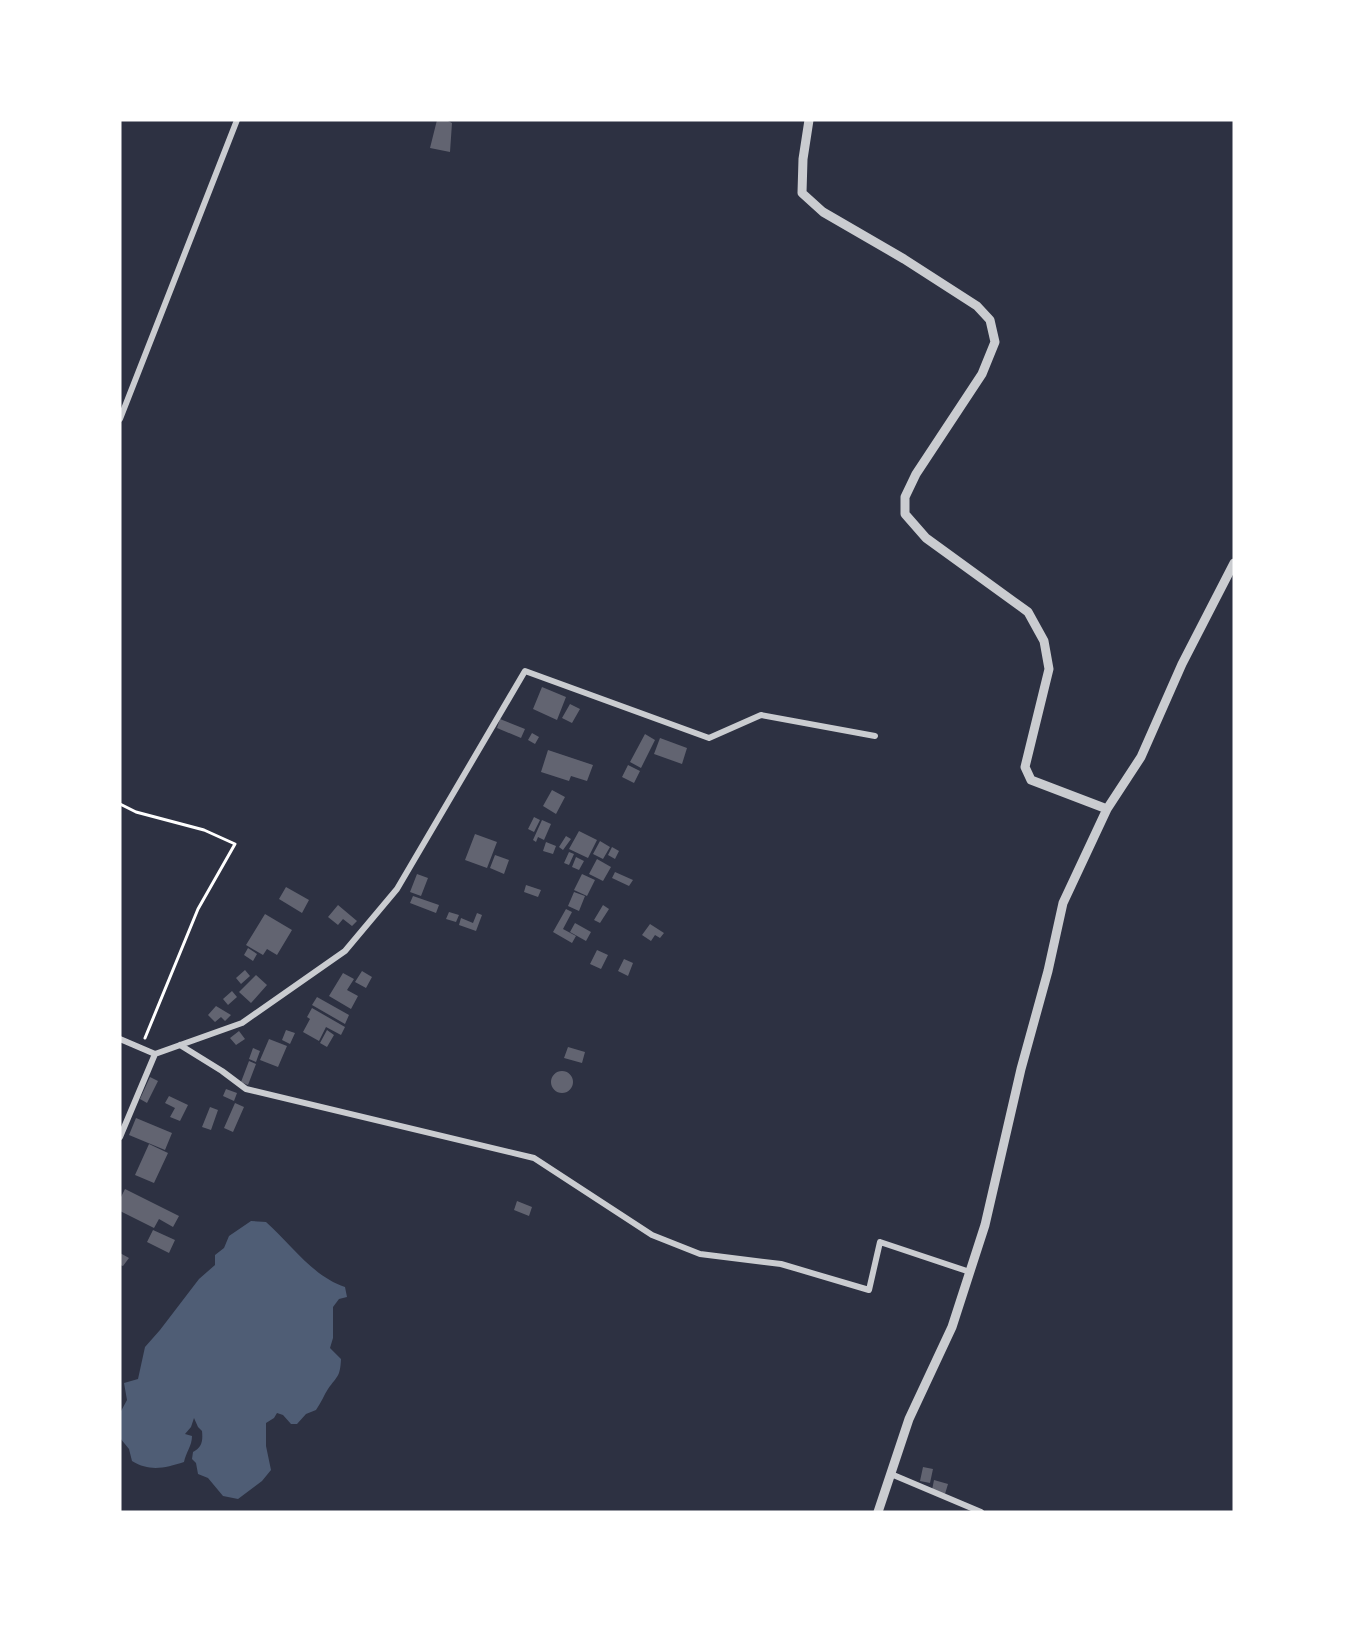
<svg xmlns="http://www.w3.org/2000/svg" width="1354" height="1632" font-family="'DM Sans',sans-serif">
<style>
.water{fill:#4f5d75}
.building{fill:#626471}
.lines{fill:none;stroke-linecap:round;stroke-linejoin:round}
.path{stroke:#fff;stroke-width:3}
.minor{stroke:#caccd0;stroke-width:6}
.tertiary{stroke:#caccd0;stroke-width:9}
</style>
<rect width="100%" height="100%" fill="#2d3142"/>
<path class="water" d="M251,1221L266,1222C291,1244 312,1276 345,1287L347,1297L339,1299L333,1307V1338L330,1348L341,1359C340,1377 338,1375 328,1389C324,1395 321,1403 316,1410L306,1414L297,1424H291L283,1415L277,1413L274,1418L266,1423V1446L271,1470L262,1481L238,1499L223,1496L208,1478L198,1474L196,1463L192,1459L193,1452C202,1447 203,1441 202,1431L198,1427L194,1418L191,1427L185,1434L192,1436C192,1446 186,1452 184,1462C165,1468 150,1472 132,1461L129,1449L120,1438V1413L127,1400L124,1383L138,1379L145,1347L160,1330L199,1279L215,1265V1255L224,1248L229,1236Z"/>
<path class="building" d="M437,120H446L452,123L450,152L430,148Z
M542,687L566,697L557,720L533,709Z
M570,704L580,709L572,723L562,718Z
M500,719L525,729L521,738L497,728Z
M532,733L539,737L535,744L528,740Z
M645,734L655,740L641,768L630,762Z
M660,738L687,748L682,764L654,754Z
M548,750L593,765L587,781L571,776L569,781L541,772Z
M628,765L640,771L634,783L622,777Z
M552,790L565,797L556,814L543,806Z
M534,817L540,820L534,832L528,829Z
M542,820L551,824L544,840L538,837L536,842L533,840Z
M579,831L597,840L588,858L569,849Z
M475,834L497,842L487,868L465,860Z
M566,836L571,839L563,850L559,847Z
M600,841L610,847L603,859L593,854Z
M546,842L556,846L553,854L543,851Z
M612,847L619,851L615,859L608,855Z
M569,852L574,854L569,865L564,863Z
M495,855L509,860L504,874L490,868Z
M576,857L584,861L579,870L572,867Z
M597,859L611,867L603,881L589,874Z
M615,872L633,880L629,886L612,878Z
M417,874L428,878L421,896L410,892Z
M582,874L595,880L587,896L574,890Z
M526,885L541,890L538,897L524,892Z
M286,887L309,900L302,913L279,899Z
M574,892L585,896L579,911L568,906Z
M413,896L439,905L436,913L410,903Z
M338,905L357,921L352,926L343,919L338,925L328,917Z
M603,905L609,909L600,923L594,920Z
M566,909L572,912L563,929L576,936L572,943L553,932Z
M449,912L459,915L456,922L446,919Z
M477,913L482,915L476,931L459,925L461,918L473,923Z
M265,914L292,930L277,955L267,949L263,955L246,945Z
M575,923L591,932L586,941L570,932Z
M650,924L664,933L660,938L655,935L651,941L642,935Z
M248,948L257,954L253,961L244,955Z
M597,950L608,955L601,969L590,964Z
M624,959L633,963L628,976L618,971Z
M245,970L250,976L241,984L236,978Z
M362,971L372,977L366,988L355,982Z
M343,973L354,979L347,990L358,996L351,1009L329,996Z
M256,975L267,985L251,1003L239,992Z
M232,991L237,997L228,1005L223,999Z
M317,997L349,1015L345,1024L312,1005Z
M216,1006L231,1015L225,1021L221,1017L215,1022L208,1015Z
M312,1008L345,1027L341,1035L326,1027L319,1041L303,1032L310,1019L307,1017Z
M286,1030L295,1033L290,1044L282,1040Z
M327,1030L334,1035L327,1047L320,1043Z
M239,1031L245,1039L236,1045L230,1038Z
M269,1039L287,1046L278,1067L260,1060Z
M568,1047L585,1052L582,1063L564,1058Z
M253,1048L260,1051L256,1062L249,1059Z
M249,1061L256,1064L248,1085L241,1082Z
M551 1082a11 11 0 1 1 22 0a11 11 0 1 1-22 0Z
M150,1077L158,1081L147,1103L140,1099Z
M226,1089L237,1093L234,1101L223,1096Z
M169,1096L188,1105L180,1121L170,1117L175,1108L165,1103Z
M235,1103L244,1107L233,1132L224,1128Z
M210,1107L218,1110L211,1130L202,1127Z
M136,1118L172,1133L165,1150L129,1135Z
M149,1144L168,1153L154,1183L135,1175Z
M125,1189L179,1216L173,1227L159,1219L154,1228L120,1211V1199Z
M517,1201L532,1207L529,1216L514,1210Z
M153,1230L175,1240L169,1253L147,1242Z
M120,1253L129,1258L123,1266L120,1265Z
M923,1467L933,1469L930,1483L920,1481Z
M934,1480L948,1484L945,1494L932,1490Z"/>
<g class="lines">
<path class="path" d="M120,804L136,812L204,830L235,844L198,909L145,1038"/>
<path class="minor" d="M120,419L237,120
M120,1039L155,1054L242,1023L345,951L397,889L525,671L709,738L761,715L875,736
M180,1045L222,1071L246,1089L534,1158L652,1235L700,1254L781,1264L869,1290L880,1242L970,1272
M120,1137L155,1054
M891,1474L981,1512"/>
<path class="tertiary" d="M809,120L803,159L802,193L823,212L904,259L977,306L990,320L995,342L982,374L916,474L905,497V514L926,538L1028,612L1044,641L1049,669L1025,767L1031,780L1107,809
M878,1512L909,1419L952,1327L985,1225L1021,1069L1048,971L1063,903L1107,809L1141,757L1182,664L1234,563"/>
</g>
<rect width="1354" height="1632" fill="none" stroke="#ffffff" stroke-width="243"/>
</svg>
